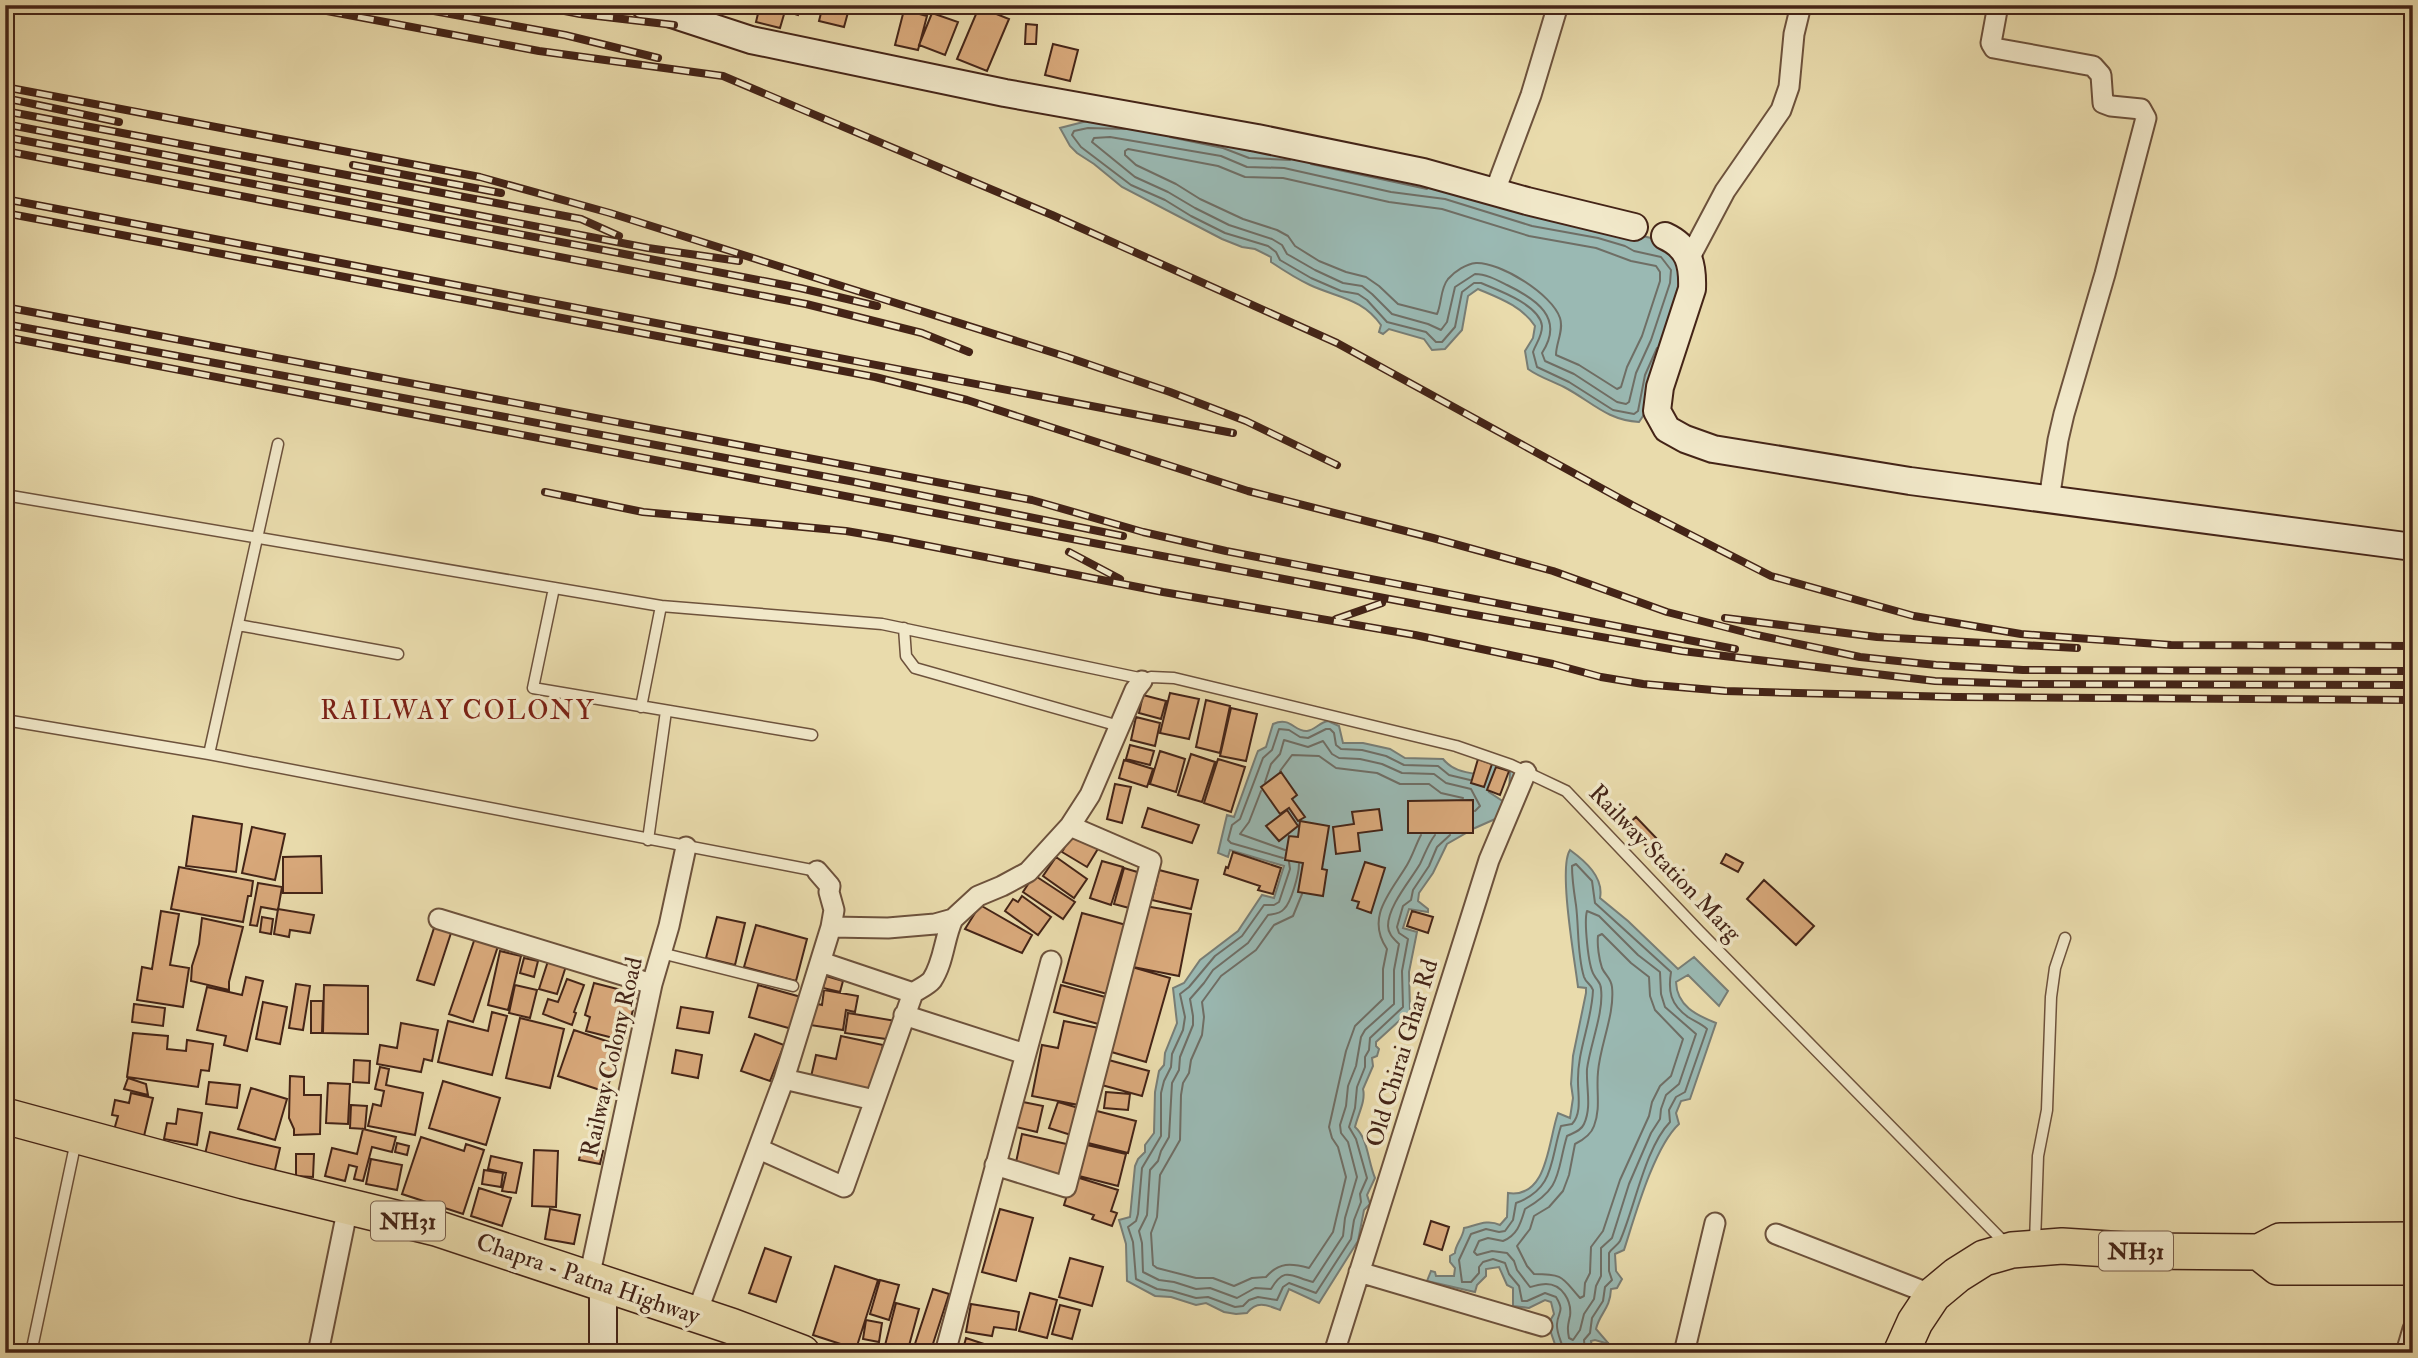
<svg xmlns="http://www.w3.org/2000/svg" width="2418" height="1358" font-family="'IM FELL Double Pica',serif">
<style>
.water{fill:#9ab9b3;stroke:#787d75;stroke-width:2}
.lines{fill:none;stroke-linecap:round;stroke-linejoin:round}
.shore{stroke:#6f6e65;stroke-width:2}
.building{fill:#d9a97b;stroke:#442417;stroke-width:2}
.lane-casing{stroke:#6d523c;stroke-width:13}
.street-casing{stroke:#6d523c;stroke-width:23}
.secondary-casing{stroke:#442417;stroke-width:30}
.highway-casing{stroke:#442417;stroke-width:38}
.lane{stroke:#f1e8c9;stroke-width:10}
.street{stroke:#f1e8c9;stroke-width:19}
.secondary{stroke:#f1e8c9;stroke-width:26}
.highway{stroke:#e9dbac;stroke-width:35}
.rail-casing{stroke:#442417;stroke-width:8}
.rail{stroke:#f1e8c9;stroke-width:5;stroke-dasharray:16;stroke-linecap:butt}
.labels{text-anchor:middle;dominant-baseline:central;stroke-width:7;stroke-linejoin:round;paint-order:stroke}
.shield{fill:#f1e8c9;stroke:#785f4c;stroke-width:2}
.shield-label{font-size:23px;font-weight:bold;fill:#442417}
.street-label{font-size:24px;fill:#442417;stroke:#f1e8c9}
.neighbourhood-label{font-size:26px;letter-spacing:2px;fill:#7a1f14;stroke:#f1e8c9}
</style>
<rect width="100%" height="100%" fill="#e9dbac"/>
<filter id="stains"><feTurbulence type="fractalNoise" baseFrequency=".00286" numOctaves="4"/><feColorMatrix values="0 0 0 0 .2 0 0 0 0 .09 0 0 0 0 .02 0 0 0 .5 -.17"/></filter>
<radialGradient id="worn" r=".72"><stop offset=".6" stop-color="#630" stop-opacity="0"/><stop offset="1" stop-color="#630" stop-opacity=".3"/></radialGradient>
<path class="water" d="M1087,121L1240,145L1250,151L1285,152L1668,242L1687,267L1645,413L1639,422C1606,420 1591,401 1564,387C1552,381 1539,377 1528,369L1525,351L1533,338L1535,326C1522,306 1499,298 1478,289L1468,296L1462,330L1445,349L1432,350L1424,339L1389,329L1383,334L1379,332L1381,325C1362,298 1338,298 1310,285C1297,279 1283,270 1271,262V257L1255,249L1242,247L1222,239L1122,187L1094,164L1077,153L1070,146L1060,128Z
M1328,721L1339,726L1343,743H1363L1390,749L1405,758L1443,759C1452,770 1463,772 1477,774L1480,769L1482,757L1517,769L1509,795L1510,771L1498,766L1489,792L1504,802L1502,816L1475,828L1447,844L1433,873L1419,893L1418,901L1428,909V912L1409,909L1403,928L1417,932L1409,972L1410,1011L1376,1042V1046L1379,1049L1377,1056L1372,1058L1373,1066L1363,1089C1366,1101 1358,1114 1355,1127C1368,1138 1368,1162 1375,1178L1367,1195L1370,1204L1364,1210L1358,1241L1319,1303L1289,1289L1280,1310C1267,1305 1257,1300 1247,1313L1236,1314L1224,1312L1206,1303L1196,1305L1171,1297L1155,1296L1127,1281L1126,1244L1119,1220L1130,1217L1135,1166L1138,1159L1145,1152V1145L1154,1133L1155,1092L1159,1071L1164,1065L1165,1053L1177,1023L1173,988L1184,983L1200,960L1238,931L1262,895L1274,898L1284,866L1230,850L1228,857L1218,853L1227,815L1234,817L1256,756L1258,751L1266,747L1273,724C1291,716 1294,732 1307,731C1315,730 1320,722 1328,721Z
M1570,850C1585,861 1604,877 1600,898L1628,921L1678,969L1694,957L1728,991L1719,1006L1688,975L1676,982C1677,1006 1696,1015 1716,1023L1690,1099L1681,1101L1676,1113L1679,1124C1654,1147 1635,1216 1624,1250L1615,1254L1616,1271L1622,1279L1617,1288L1611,1289C1610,1310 1600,1312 1596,1329L1609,1344L1595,1340L1591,1341L1593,1353H1558L1548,1324L1554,1314L1551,1302L1545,1300L1529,1308L1513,1306V1288L1507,1285L1499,1267L1486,1269V1276L1477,1285L1475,1292L1427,1281L1431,1271L1435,1272L1436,1276H1454L1455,1268L1450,1262V1256L1455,1253C1455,1245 1463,1238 1464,1228C1477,1225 1488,1219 1500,1225L1507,1217L1508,1193C1548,1199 1548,1141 1558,1113L1570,1118L1573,1098L1571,1084L1573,1056L1586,993V988L1578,987C1575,962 1558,867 1570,850Z"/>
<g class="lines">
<path class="shore" d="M1125,129L1088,128L1074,131L1072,135L1081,147L1131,185L1165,200L1191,216L1225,233L1268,246L1276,252L1280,260L1311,278L1341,291L1358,294L1367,300L1387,322L1426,332L1436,342H1442L1455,327L1462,292L1474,283H1481C1498,290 1540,305 1542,326C1542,337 1536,343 1533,352L1537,367L1569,382L1613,410L1634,414L1638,411L1645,375L1657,348
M1110,137L1221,156L1247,167L1284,168L1391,192L1445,199L1532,226L1598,238L1625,246L1634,251L1661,257L1671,270L1670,283L1651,340L1636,373L1629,402L1626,404L1617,402L1574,374L1545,361L1542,353C1565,318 1536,299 1507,285C1497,280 1486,274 1475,274L1455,287L1447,322L1441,330L1428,324L1392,314L1372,294L1362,286L1343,283L1315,270L1287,254L1282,245L1272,239L1229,225L1195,208L1168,192L1135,177L1092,142L1094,138Z
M1170,137L1223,148L1249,158L1290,160
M1128,149L1218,166L1245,177L1283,178L1389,202L1442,209L1529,236L1596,248L1631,261L1656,266L1660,272V281L1642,336L1627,367L1621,387L1617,389L1579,365L1556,355C1556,343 1564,330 1560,318C1552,294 1500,262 1476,263C1466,264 1455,271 1448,279C1440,289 1442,303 1437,314L1398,304L1379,286L1366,277L1346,272L1319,261L1295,246L1288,236L1277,230L1243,219L1200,199L1176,184L1136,165L1125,155V151Z
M1311,164L1427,189
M1280,771L1292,755L1319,756L1336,768L1377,773L1400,784H1429L1441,793L1463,798
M1265,782L1271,764L1280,754L1284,740L1308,747L1323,741L1332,754L1339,758L1360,759L1382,764L1402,773L1434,774L1446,783L1471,789L1480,806L1475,811
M1261,791L1249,822L1240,834L1285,850
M1283,858L1231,843L1228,840L1232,825L1240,819L1263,758L1272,750L1279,729L1289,730L1300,737L1308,738L1326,729H1330L1334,733L1336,745L1341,749L1362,750L1386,756L1404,765L1438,766L1449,775L1470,780
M1289,862L1290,869L1279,902L1274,905H1264L1242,936L1215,956L1189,987L1180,994L1185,1017L1183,1030L1172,1054L1171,1067L1164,1081L1161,1093V1136L1142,1168L1138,1214L1136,1221L1128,1227L1133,1242L1136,1279L1157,1289L1172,1291L1196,1298L1208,1297L1235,1307L1243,1306L1249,1300L1258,1297L1277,1300L1283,1287L1289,1283L1316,1293L1351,1239L1354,1220L1361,1202L1360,1194L1367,1178L1356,1139L1349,1127L1355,1108L1357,1087L1365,1067V1057L1369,1050L1370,1038L1403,1007L1402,971L1408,939L1399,933L1397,927L1403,906L1411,900L1413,890L1429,866L1437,847L1450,835
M1299,864C1299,874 1291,903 1284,909C1280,914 1273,914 1268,915L1248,943L1213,970L1204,983L1190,999L1193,1016V1025L1180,1057L1179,1070L1172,1083L1169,1137L1161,1151L1158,1161L1150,1170L1147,1215L1139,1231L1142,1243L1143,1272L1159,1280L1174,1282L1196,1289L1210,1288L1237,1298L1255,1288L1271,1289C1285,1265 1292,1277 1313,1282L1343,1236L1345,1218L1357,1177L1348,1142L1341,1133L1340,1125L1346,1106L1348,1086L1356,1066L1361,1037L1365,1030L1394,1004V970L1399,944C1394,939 1388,934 1388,926C1388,906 1410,881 1420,864C1425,854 1428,844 1435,835
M1302,894L1293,916L1274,925L1256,950L1221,976L1202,1002L1204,1017L1202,1035L1191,1060L1189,1073L1183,1083L1181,1095L1180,1140L1160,1175L1157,1217L1151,1233L1153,1265L1157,1268L1196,1278H1213L1234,1286L1252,1278L1266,1277C1279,1262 1291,1263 1309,1268L1333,1232L1346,1177L1338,1147L1332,1138L1329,1127L1346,1051L1355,1026L1383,999V969L1387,949C1365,917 1391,892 1407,865C1413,855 1416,844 1421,835
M1587,911L1599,916L1638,955L1660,972L1661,994L1665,1007L1696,1034L1679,1084L1666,1095L1661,1109L1660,1119L1651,1133L1629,1184L1612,1238L1601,1248V1276L1596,1286L1594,1299L1584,1314L1580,1330L1573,1340L1569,1338C1567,1328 1568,1325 1570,1316C1572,1301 1562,1284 1546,1284C1540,1284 1535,1286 1530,1287L1517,1270L1514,1261L1507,1253L1492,1251L1477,1255L1474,1252L1479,1241L1488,1238L1503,1241C1518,1235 1521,1222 1525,1209C1563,1187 1556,1173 1567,1136C1573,1133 1581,1131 1584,1124C1592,1107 1586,1087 1587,1069C1590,1045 1604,1012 1601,989C1601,982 1597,981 1594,975C1588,966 1584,921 1587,911Z
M1602,934L1631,963L1649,977L1650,996L1655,1010L1683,1039L1671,1076L1660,1086L1652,1102L1649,1116L1620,1180L1603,1231L1591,1247L1590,1273L1585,1283L1584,1296L1580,1298C1562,1278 1565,1274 1534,1274L1527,1266L1517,1246L1530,1229L1534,1216L1549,1207L1563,1191L1569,1175L1575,1144C1583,1140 1591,1135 1594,1126C1601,1108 1596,1091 1598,1072C1600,1045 1615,1014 1612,987C1611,978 1605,975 1602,968C1599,959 1597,945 1598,936Z
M1564,1353C1563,1344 1556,1333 1557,1324C1558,1311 1565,1312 1556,1297L1545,1293L1527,1301H1522L1519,1286L1509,1274L1505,1263L1493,1259L1483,1262L1479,1267V1273L1471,1282H1462L1459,1260L1471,1234L1486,1229L1499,1232L1505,1231L1513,1220L1516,1203C1555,1189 1550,1160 1561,1126L1572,1124C1582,1114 1578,1095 1578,1082C1577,1051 1592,1021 1593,990C1591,984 1586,983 1584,977C1577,954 1579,929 1576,905C1574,892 1572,880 1572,866L1576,864L1592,881L1595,903L1671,972C1668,991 1670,1004 1688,1017C1694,1021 1702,1024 1707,1029L1685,1092L1676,1097L1669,1110L1670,1122C1645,1148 1635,1207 1620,1241C1617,1246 1612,1248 1609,1253V1271L1612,1280L1605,1287L1603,1301L1592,1318L1590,1333L1584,1340L1585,1353"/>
</g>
<path class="building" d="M760,5H801L798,15L785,11L780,28L756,22Z
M823,5H850L844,27L819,21Z
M979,7L1009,19L987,71L957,59Z
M904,10L927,16L918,50L895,45Z
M932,13L958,22L945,55L919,45Z
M1026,24L1037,25L1036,44H1025Z
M1053,44L1078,50L1070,81L1045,75Z
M1170,693L1199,699L1189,739L1160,733Z
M1143,695L1166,701L1161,719L1139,713Z
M1206,700L1230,706L1220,753L1196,747Z
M1231,708L1257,714L1246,761L1220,756Z
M1136,717L1160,723L1155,746L1131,740Z
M1130,745L1154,751L1150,765L1126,759Z
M1160,751L1185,759L1176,792L1150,784Z
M1191,754L1215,762L1202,802L1178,795Z
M1218,759L1245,767L1231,812L1204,803Z
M1478,759L1492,764L1484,787L1471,783Z
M1124,760L1153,769L1147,787L1119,778Z
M1496,767L1509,771L1500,795L1487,790Z
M1281,772L1297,795L1292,799L1305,817L1298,821L1289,808L1280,814L1261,787Z
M1115,784L1131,787L1122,823L1107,819Z
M1473,800V833H1408V801Z
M1148,808L1199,825L1192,843L1142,827Z
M1379,809L1382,830L1358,833L1360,851L1336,854L1333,827L1354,824L1352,812Z
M1287,810L1298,826L1279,841L1266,826Z
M193,816L242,824L236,872L186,866Z
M1636,817L1660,842L1651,851L1627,825Z
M1300,821L1329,826L1322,869L1327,870L1323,896L1298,892L1303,863L1285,860L1289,836L1298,837Z
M252,827L285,834L275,880L242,873Z
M1073,832L1099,847L1087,867L1062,852Z
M1233,852L1281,868L1273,894L1258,890L1260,886L1224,874L1226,867L1228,868Z
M1726,854L1743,863L1738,872L1721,863Z
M321,856L322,893H283V857Z
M1056,857L1087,879L1074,898L1043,876Z
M1102,861L1123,867L1111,905L1090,898Z
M1365,862L1385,868L1371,913L1357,908L1359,902L1352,900Z
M179,867L253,881L251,896H248L243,922L171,909Z
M1124,868L1144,874L1133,909L1114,904Z
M1159,870L1198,880L1191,909L1152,900Z
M1034,875L1075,902L1063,919L1023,892Z
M1764,880L1814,926L1796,945L1747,899Z
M258,883L282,887L278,910L261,907L257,926L250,925Z
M1022,896L1051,917L1038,935L1005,911L1013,899L1018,902Z
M980,905L1032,935L1022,953L965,929Z
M1145,906L1191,914L1179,976L1133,967Z
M278,909L314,915L310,933L290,930L289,937L274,934Z
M161,911L179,914L170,965L189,968L183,1007L137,1000L142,967L152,969Z
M1412,911L1433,917L1428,933L1407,926Z
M1082,913L1130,926L1111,995L1063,982Z
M262,917L273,919L271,934L260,932Z
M717,917L745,923L735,965L706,958Z
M202,918L243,927L229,982V990L191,981L192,966L199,944Z
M435,925L452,930L434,985L417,980Z
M756,925L807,939L796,981L744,967Z
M475,938L498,946L473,1022L449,1014Z
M500,951L521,956L508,1010L488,1005Z
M524,958L538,961L534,977L520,973Z
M549,958L567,963L557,994L539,989Z
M1132,967L1170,978L1146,1062L1108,1051Z
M826,976L843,981L840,992L823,988Z
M246,977L263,981L247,1051L224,1045L226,1036L197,1030L207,987L242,995Z
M567,979L584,985L574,1012L576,1013L572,1025L543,1014L548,999L558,1002Z
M594,983L637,994L625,1041L586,1031L590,1017L585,1015Z
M296,984L310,986L303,1030L289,1028Z
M324,985L368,986V1034L323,1033Z
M515,985L537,990L530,1018L509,1013Z
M758,985L801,997L792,1029L749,1017Z
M1061,985L1109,998L1102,1025L1054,1012Z
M824,990L858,996L855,1012L846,1010L843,1030L810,1025L813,1003L822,1005Z
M311,1001H323L322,1033H311Z
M263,1002L287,1007L280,1044L256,1039Z
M134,1004L165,1008L163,1026L132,1022Z
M681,1007L713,1012L709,1033L677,1028Z
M492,1012L507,1016L492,1075L438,1062L448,1021L488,1031Z
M848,1013L896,1021L893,1040L845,1033Z
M520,1018L564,1029L550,1088L506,1078Z
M1064,1021L1099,1028L1084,1106L1032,1096L1042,1045L1058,1048Z
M401,1023L438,1030L432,1061L424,1059L421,1072L377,1064L380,1045L397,1048Z
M574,1030L621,1046L606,1092L558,1076Z
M133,1033L168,1036L167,1049L186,1051L187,1040L213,1044L209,1071L201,1070L198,1087L127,1077Z
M755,1034L784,1045L770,1081L741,1071Z
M841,1036L883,1045L872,1094L810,1081L816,1055L836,1059Z
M676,1050L702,1055L698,1078L672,1073Z
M1105,1059L1149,1071L1142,1096L1098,1084Z
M354,1060L370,1061L369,1083L353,1082Z
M380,1067L389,1069L386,1085L423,1093L415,1135L368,1126L373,1104L381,1106L384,1091L375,1089Z
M290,1076L304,1077V1095H321L320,1134L294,1135V1129L289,1118Z
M128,1078L146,1084L148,1095L124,1089Z
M443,1081L500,1098L486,1145L429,1128Z
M209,1082L240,1085L237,1108L206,1104Z
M328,1083L350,1084L348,1124L326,1123Z
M251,1088L287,1099L275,1140L238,1129Z
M1106,1092L1130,1094L1128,1110L1104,1108Z
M131,1093L153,1098L144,1136L114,1130L118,1116L112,1115L115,1100L129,1103Z
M1018,1101L1043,1106L1037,1132L1012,1126Z
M1058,1102L1082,1109L1074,1136L1049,1128Z
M351,1105L367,1106L365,1129L350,1128Z
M178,1109L202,1113L197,1145L164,1139L167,1123L176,1124Z
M1093,1110L1136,1121L1128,1153L1084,1142Z
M363,1129L396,1137L392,1152L372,1147L363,1181L354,1179L357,1167L349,1165L345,1181L325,1176L332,1148L357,1154Z
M210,1132L280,1148L274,1174L204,1159Z
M1022,1134L1071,1145L1063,1178L1015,1167Z
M421,1137L464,1151L466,1144L484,1150L463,1214L402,1194Z
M397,1143L409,1146L407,1155L395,1152Z
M1087,1145L1126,1154L1118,1186L1079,1176Z
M582,1146L603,1151L600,1164L579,1160Z
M534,1150L558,1151L556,1207L532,1206Z
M296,1154H314L313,1177L296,1176Z
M491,1156L522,1163L516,1193L502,1191L506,1173L488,1169Z
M371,1159L402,1165L397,1190L366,1184Z
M484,1170L503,1173L501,1187L482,1184Z
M1073,1176L1118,1190L1111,1211L1117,1213L1112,1226L1092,1219L1094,1215L1064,1205Z
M479,1188L511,1198L502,1226L471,1216Z
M550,1209L580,1215L574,1244L545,1239Z
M1000,1209L1033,1218L1016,1281L982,1272Z
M1431,1221L1449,1227L1442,1250L1424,1244Z
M765,1248L791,1257L776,1302L749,1293Z
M1070,1258L1103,1267L1092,1306L1059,1297Z
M835,1266L878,1280L856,1349L813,1335Z
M880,1280L899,1285L889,1320L870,1314Z
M933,1289L949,1294L930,1353H912Z
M1030,1293L1057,1300L1047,1338L1019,1331Z
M896,1303L919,1309L907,1353H883Z
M971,1304L1019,1312L1016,1330L994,1327L992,1336L966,1332Z
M1060,1305L1080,1310L1072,1339L1052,1334Z
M866,1320L882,1323L879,1342L863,1339Z
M966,1338L1011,1353H962Z"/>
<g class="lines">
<defs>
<path id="lane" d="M5,495L661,606L882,624L1144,679
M554,588L533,688L812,735
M238,625L398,654
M904,628L906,656L915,668L1119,726
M1142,681L1151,677L1174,678L1456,746L1511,765L1566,791L1699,931L2006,1244
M641,707L661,606
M5,720L209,754L817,871
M209,754L278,444
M648,840L666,711
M661,953L793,986
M2035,1242L2038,1156L2047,1110L2051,997L2055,968L2065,938
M31,1353L76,1141"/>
<path id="street" d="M1998,5L1991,43L1994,48L2093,66L2101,75L2103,103L2111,106L2141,109L2146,118L2105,274L2064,414L2058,440L2049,500
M1495,191L1531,95L1558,5
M1689,259L1725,191L1781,110L1789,87L1794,34L1801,5
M439,919L652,984
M831,927L888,928L935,924L953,919L978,896L1002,886L1028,872L1070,826L1090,795L1135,690L1142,681
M821,962L913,993
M904,1015L1025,1054
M784,1079L874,1100
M759,1149L844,1187L913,993C919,989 928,985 932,980C944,962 944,938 953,919
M995,1165L1066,1187L1151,861L1070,826
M1776,1234L1933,1295
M1359,1272L1542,1326
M589,1278L652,984L669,926L686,847
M696,1315L784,1079L831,927L834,910L829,892L830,886L817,871
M318,1353L348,1207
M945,1353L1051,961
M1334,1353L1489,860L1526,772
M1684,1353L1715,1223
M2406,1353L2413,1329"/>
<path id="secondary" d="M644,5L751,40L1005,93L1257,138L1423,172L1527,201L1634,227
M1665,236C1689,247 1693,264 1692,289L1660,387L1657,411L1667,429L1685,439L1713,449L1910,481L2413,547
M603,1353V1285"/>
<path id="highway" d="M5,1116L244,1181L436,1228L731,1326L802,1353
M2259,1252L2280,1241L2413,1240
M1901,1353L1915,1322L1933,1295L1957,1275L1984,1258L2012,1250L2062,1246L2141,1251L2259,1252L2278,1267H2413"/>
</defs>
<use href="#lane" class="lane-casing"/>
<use href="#street" class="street-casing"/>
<use href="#secondary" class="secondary-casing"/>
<use href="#highway" class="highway-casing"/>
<use href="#lane" class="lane"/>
<use href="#street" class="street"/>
<use href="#secondary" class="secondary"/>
<use href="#highway" class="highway"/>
<defs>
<path id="rail" d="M295,5L539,51L723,76L1052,215L1337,343L1632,505L1771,576L1914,616L2021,634L2171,645L2413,646
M401,5L565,35L658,58
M534,5L580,14L674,25
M5,87L480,177L610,213L1067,357L1170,392L1246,421L1337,465
M5,98L119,122
M5,111L581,219L619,236
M5,124L648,248L739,261
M5,137L619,253L800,288L877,306
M5,151L806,304L922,333L969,352
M353,165L501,193
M5,199L1233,433
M5,213L875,377L967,400L1248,491L1433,538L1553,571L1667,612L1752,634L1860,657L1936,665L2023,670L2413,671
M5,307L1032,500L1143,532L1226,551L1735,649
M5,324L855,482L1123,536
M5,337L1458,612L1682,651L1935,681L2025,684L2413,685
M545,492L643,512L846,531L893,539L1163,592L1415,635L1553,664L1601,677L1643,684L1725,691L1956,697L2413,700
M1069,552L1120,579
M1725,618L1877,637L2077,648
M1336,619L1382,603"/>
</defs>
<use href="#rail" class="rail-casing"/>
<use href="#rail" class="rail"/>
</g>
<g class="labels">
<g class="shield">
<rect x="371" y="1201.5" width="74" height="39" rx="5"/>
<rect x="2099" y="1231.5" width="74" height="39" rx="5"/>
</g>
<g class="shield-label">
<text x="408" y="1221">NH31</text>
<text x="2136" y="1251">NH31</text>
</g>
<g class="street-label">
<text transform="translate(1665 863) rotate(46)">Railway Station Marg</text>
<text transform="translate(1402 1053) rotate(-73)">Old Chirai Ghar Rd</text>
<text transform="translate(612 1057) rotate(-77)">Railway Colony Road</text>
<text transform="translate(588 1279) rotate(19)">Chapra - Patna Highway</text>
</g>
<g class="neighbourhood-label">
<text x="458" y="711">RAILWAY COLONY</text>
</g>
</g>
<rect width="2418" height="1358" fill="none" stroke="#e9dbac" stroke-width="28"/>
<rect x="7" y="7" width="2404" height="1344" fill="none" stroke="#442417" stroke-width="3.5"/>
<rect x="14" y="14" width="2390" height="1330" fill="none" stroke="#442417" stroke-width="2"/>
<rect width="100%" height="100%" filter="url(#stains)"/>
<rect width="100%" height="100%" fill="url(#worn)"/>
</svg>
